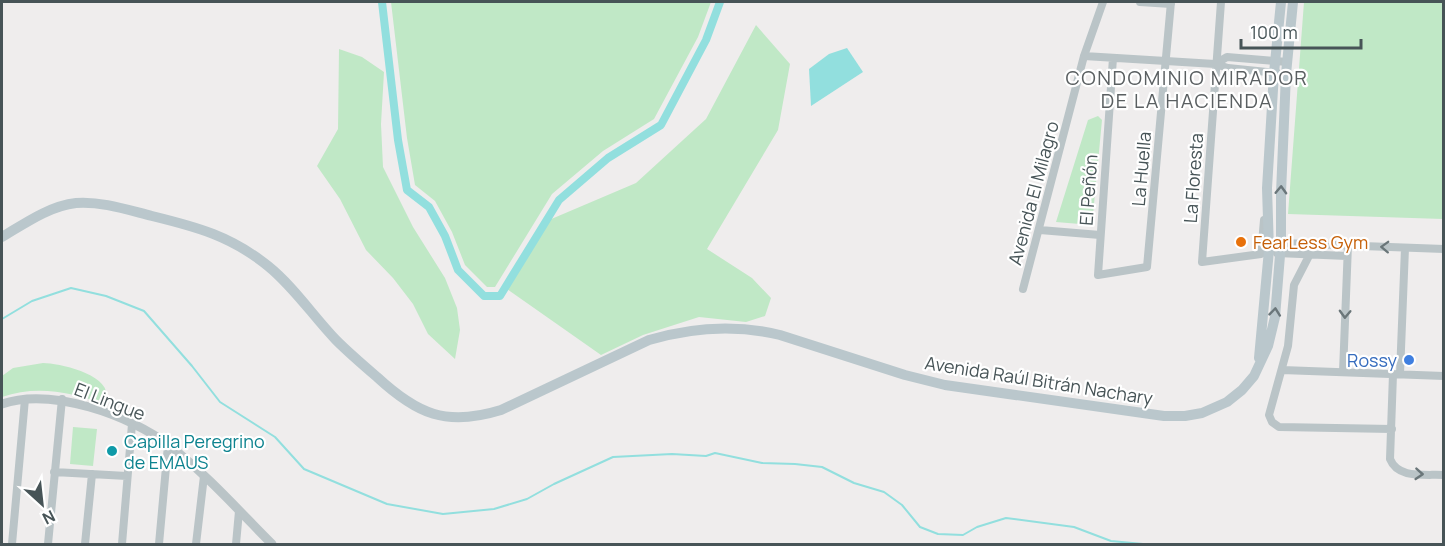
<svg xmlns="http://www.w3.org/2000/svg" width="1445" height="546" font-family="Manrope,sans-serif">
<style>
.green{fill:#c0e8c6}
.water{fill:#92dfde}
.lines{fill:none;stroke-linecap:round;stroke-linejoin:round}
.stream{stroke:#92dfde;stroke-width:2}
.canal{stroke:#92dfde;stroke-width:8}
.minor{stroke:#bac4c7;stroke-width:8}
.tertiary{stroke:#bac4c7;stroke-width:9}
.secondary{stroke:#bac7cc;stroke-width:10}
.oneway{stroke:#6a767a}
.oneway2{stroke:#6a7679}
.food-dot{fill:#e8710a;stroke:#fff;stroke-width:2}
.shop-dot{fill:#3f7fe0;stroke:#fff;stroke-width:2}
.culture-dot{fill:#0f9aa8;stroke:#fff;stroke-width:2}
.labels{text-anchor:middle;dominant-baseline:central;stroke-width:4.5;stroke-linejoin:round;paint-order:stroke}
.street-label{font-size:18px;fill:#475457;stroke:#fff}
.food-label{font-size:18px;fill:#c56008;stroke:#fff;text-anchor:start}
.shop-label{font-size:18px;fill:#366cbe;stroke:#fff;text-anchor:end}
.culture-label{font-size:18px;fill:#0d838f;stroke:#fff;text-anchor:start}
.neighbourhood-label{font-size:20px;letter-spacing:1.5px;fill:#5a5f61;stroke:#fff}
</style>
<rect width="100%" height="100%" fill="#efeded"/>
<path class="green" d="M391,2H711L698,37L654,119L603,151L552,194L495,287H487L465,265L452,232L435,201L415,185L407,138Z
M1304,2H1443V219L1288,214Z
M756,25L790,64L778,130L707,249L752,278L771,298L765,316L746,322L699,317L643,335L601,355L507,289L549,220L636,183L706,119Z
M339,49L362,57L384,72L381,124L383,167L413,227L445,278L457,308L460,330L455,359L428,334L413,304L393,278L366,250L340,199L317,166L338,129Z
M1098,116L1102,120L1092,225L1056,222L1088,120Z
M43,363C61,363 120,377 104,404C71,392 36,385 2,397V376L13,368Z
M73,427L97,429L93,466L70,464Z"/>
<path class="water" d="M847,48L863,72L811,106L809,69L829,54Z"/>
<g class="lines">
<path class="stream" d="M2,319L32,301L71,288L106,296L144,311L192,366L220,402L275,437L304,469L387,504L443,514L494,509L527,499L554,484L613,457L672,454L706,456L715,453L762,463L795,464L822,467L854,483L884,492L902,505L920,527L938,534L963,535L977,527L1006,518L1074,527L1111,541L1143,544"/>
<path class="canal" d="M382,2L398,140L407,190L429,207L445,236L458,270L484,296H500L559,200L608,158L661,125L706,40L720,2"/>
<path class="minor" d="M1140,2L1171,4
M1221,2L1202,262L1261,254L1264,220
M1084,56L1215,64L1228,68L1277,73
M1113,58L1098,275L1147,267L1171,2
M1215,64L1227,57L1287,62
M1040,230L1100,235
M1278,245L1281,243L1444,249
M1277,253L1347,256
M1310,254L1294,285L1288,346L1269,415L1272,422L1279,427L1392,429
M1023,289L1084,56L1103,2
M1282,370L1444,376
M1343,372L1348,245
M1393,374L1390,459C1398,479 1424,474 1444,475
M1400,374L1405,248
M54,472L127,476
M12,544L25,399
M48,544L62,399
M85,544L92,474
M122,544L132,424
M159,544L168,445
M196,544L204,476
M236,544L239,511"/>
<path class="tertiary" d="M2,404C51,387 130,415 170,446C207,475 239,511 272,544"/>
<path class="secondary" d="M2,237C24,224 49,206 76,203C101,201 128,210 152,216C197,227 231,236 268,266C294,287 313,316 336,340C349,353 363,365 377,377C417,414 446,427 501,410L649,340C693,327 735,324 780,335L905,375L945,385L1164,416H1185L1202,413L1227,402L1242,390L1254,376L1268,346L1275,317L1281,243V193L1286,74L1293,2
M1259,358L1269,250L1267,188L1274,73L1281,2"/>
</g>
<defs><path id="oneway-chevron" d="M-2-3.5L2.5 0L-2 3.5" fill="none" stroke-width="1.6" stroke-linecap="round" stroke-linejoin="round" transform="scale(1.5)"/></defs>
<g class="oneway">
<use href="#oneway-chevron" transform="translate(1281 190) rotate(-88)"/>
<use href="#oneway-chevron" transform="translate(1275 312) rotate(-84)"/>
</g>
<g class="oneway2">
<use href="#oneway-chevron" transform="translate(1385 247) rotate(-178)"/>
<use href="#oneway-chevron" transform="translate(1345 314) rotate(92)"/>
<use href="#oneway-chevron" transform="translate(1419 474) rotate(4)"/>
</g>
<circle class="food-dot" cx="1241" cy="242" r="6"/>
<circle class="shop-dot" cx="1409" cy="360" r="6"/>
<circle class="culture-dot" cx="112" cy="451" r="6"/>
<g class="labels">
<g class="street-label">
<text transform="translate(1141 169) rotate(-85)">La Huella</text>
<text transform="translate(1193 178) rotate(-86)">La Floresta</text>
<text transform="translate(1088 190) rotate(-86)">El Peñón</text>
<text transform="translate(1033 193) rotate(-75)">Avenida El Milagro</text>
<text transform="translate(1039 380) rotate(9)">Avenida Raúl Bitrán Nachary</text>
<text transform="translate(110 401) rotate(21)">El Lingue</text>
</g>
<g class="food-label">
<text x="1253" y="242">FearLess Gym</text>
</g>
<g class="shop-label">
<text x="1397" y="360">Rossy</text>
</g>
<g class="culture-label">
<text x="124" y="441">Capilla Peregrino<tspan x="124" dy="21">de EMAUS</tspan></text>
</g>
<g class="neighbourhood-label">
<text x="1187" y="77">CONDOMINIO MIRADOR<tspan x="1187" dy="23">DE LA HACIENDA</tspan></text>
</g>
</g>
<rect width="1445" height="546" fill="none" stroke="#475457" stroke-width="6"/>
<g transform="translate(42 504) rotate(153)" stroke="#ffffff" stroke-width="4.5" paint-order="stroke">
<path d="M0-4.5L10 22L0 15L-10 22Z" fill="#475457"/>
<text y="-9" font-size="16" font-weight="bold" text-anchor="middle" fill="#475457">N</text>
</g>
<path d="M1241 39v9h120v-9" fill="none" stroke="#475457" stroke-width="3"/>
<text x="1250" y="39" font-size="18" fill="#475457" stroke="#ffffff" stroke-width="4.5" paint-order="stroke">100 m</text>
</svg>
